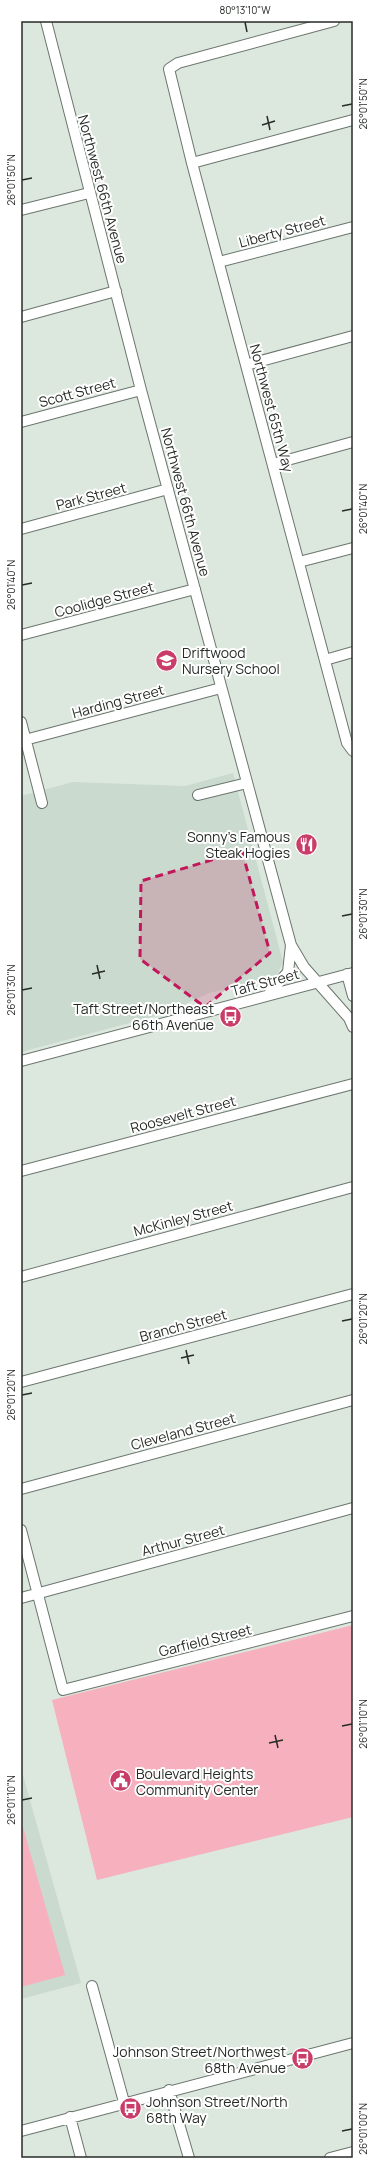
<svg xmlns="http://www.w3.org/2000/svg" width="374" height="2179" font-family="Manrope,sans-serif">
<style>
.built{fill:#cadace}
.green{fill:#f6b0be}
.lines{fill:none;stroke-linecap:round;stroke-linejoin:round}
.minor-casing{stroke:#6c766e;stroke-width:12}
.minor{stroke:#fff;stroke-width:10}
.marked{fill:#c2185b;fill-opacity:0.2;stroke:#c2185b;stroke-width:3;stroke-dasharray:8 5;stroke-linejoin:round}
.ticks{fill:none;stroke:#272b27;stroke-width:1.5}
.labels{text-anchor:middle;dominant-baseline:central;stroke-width:4;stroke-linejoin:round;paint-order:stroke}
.street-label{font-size:14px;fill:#272b27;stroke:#fff}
.poi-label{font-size:14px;fill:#272b27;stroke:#fff;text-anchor:start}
.neatline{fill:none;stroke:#272b27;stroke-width:1.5}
.ticks-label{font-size:10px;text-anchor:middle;fill:#272b27}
</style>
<rect width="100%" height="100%" fill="#dce7de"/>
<path class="built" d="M233,773L283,962L276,977L209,993L167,1013L21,1052V796L73,782L185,786Z
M21,1768L81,1983L21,1999Z"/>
<path class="green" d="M353,1625V1817L97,1880L52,1700Z
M23,1827L65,1975L21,1987V1828Z"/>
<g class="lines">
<defs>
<path id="minor" d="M46,21L141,390L291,945L304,967L349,1018L353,1027
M334,21L178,63L169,69L192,163L347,743L353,751
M192,163L353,120
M21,210L89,193
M219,262L353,227
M21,317L116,291
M246,365L353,336
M21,422L141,390
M273,464L353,442
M21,529L168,489
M299,562L353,548
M21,635L195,589
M325,660L353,652
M21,722L42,803
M21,741L221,688
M198,795L247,783
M347,974L353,996
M268,995L288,972L291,945
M21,1061L353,973
M21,1171L353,1084
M21,1277L353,1187
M21,1382L353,1294
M21,1489L353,1400
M21,1530L63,1690L353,1616
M21,1598L353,1508
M92,1986L124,2102
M169,2090L189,2158
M70,2117L81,2158
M21,2131L353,2043
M330,2158L353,2152"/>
</defs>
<use href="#minor" class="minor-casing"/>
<use href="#minor" class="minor"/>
</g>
<path class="marked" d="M242,851L270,953L205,1007L140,959L141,881Z"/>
<path class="ticks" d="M245,22L247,32M342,106L352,104M267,116L270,130M262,125L275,121M22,180L32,178M342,511L352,509M22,585L32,583M342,916L352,914M97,965L100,979M92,974L105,971M22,990L32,988M342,1321L352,1319M186,1350L189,1364M181,1358L194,1355M22,1395L32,1393M342,1726L352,1724M275,1735L278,1748M269,1743L283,1740M22,1800L32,1798M342,2131L352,2129"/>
<defs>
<symbol id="school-disc" viewBox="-11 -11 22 22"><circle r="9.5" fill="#ca3d69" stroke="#fff"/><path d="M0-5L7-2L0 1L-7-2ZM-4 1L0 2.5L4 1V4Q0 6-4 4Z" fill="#fff"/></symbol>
<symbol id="restaurant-disc" viewBox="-11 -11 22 22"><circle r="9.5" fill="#ca3d69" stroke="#fff"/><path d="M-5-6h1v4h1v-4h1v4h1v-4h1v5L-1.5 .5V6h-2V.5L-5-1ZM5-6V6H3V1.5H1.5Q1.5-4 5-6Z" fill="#fff"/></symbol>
<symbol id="bus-disc" viewBox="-11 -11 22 22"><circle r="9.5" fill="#ca3d69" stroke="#fff"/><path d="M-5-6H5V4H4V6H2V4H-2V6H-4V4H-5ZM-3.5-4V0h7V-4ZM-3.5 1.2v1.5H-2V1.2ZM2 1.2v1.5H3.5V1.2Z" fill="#fff"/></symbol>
<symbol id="civic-disc" viewBox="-11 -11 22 22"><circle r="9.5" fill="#ca3d69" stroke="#fff"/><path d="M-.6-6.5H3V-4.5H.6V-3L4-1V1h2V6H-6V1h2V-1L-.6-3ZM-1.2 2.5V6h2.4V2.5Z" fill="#fff"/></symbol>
</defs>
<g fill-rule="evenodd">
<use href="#school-disc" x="154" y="648" width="25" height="25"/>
<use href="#restaurant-disc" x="294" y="832" width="25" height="25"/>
<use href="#bus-disc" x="218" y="1004" width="25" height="25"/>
<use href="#civic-disc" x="108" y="1768" width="25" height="25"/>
<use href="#bus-disc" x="290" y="2046" width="25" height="25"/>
<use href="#bus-disc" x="118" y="2096" width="25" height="25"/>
</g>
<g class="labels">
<g class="street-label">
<text transform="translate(103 189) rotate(75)">Northwest 66th Avenue</text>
<text transform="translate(282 231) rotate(-15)">Liberty Street</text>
<text transform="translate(77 392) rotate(-15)">Scott Street</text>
<text transform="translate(272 408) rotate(75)">Northwest 65th Way</text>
<text transform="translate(91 496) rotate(-15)">Park Street</text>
<text transform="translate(186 502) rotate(75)">Northwest 66th Avenue</text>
<text transform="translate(104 599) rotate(-15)">Coolidge Street</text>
<text transform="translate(118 701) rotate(-15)">Harding Street</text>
<text transform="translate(265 982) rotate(-15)">Taft Street</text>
<text transform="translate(183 1114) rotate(-15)">Roosevelt Street</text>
<text transform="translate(183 1218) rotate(-15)">McKinley Street</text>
<text transform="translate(183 1325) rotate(-15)">Branch Street</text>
<text transform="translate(183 1431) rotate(-15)">Cleveland Street</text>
<text transform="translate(183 1540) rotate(-15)">Arthur Street</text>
<text transform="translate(205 1640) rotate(-14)">Garfield Street</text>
</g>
<g class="poi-label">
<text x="182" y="652">Driftwood<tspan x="182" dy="16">Nursery School</tspan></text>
<text x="290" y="836" text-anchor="end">Sonny's Famous<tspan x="290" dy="16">Steak Hogies</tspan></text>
<text x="214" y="1008" text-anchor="end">Taft Street/Northeast<tspan x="214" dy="16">66th Avenue</tspan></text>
<text x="136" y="1773">Boulevard Heights<tspan x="136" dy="16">Community Center</tspan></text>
<text x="286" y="2051" text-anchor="end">Johnson Street/Northwest<tspan x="286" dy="16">68th Avenue</tspan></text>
<text x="146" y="2101">Johnson Street/North<tspan x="146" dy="16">68th Way</tspan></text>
</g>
</g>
<rect width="374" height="2179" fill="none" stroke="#ffffff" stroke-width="44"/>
<rect x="22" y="22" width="330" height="2135" class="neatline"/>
<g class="ticks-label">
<text x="245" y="14">80°13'10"W</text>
<text transform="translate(363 104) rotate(-90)" y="4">26°01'50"N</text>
<text transform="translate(11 180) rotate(-90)" y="4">26°01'50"N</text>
<text transform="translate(363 509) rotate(-90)" y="4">26°01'40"N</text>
<text transform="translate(11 585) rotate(-90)" y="4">26°01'40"N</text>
<text transform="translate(363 914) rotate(-90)" y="4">26°01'30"N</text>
<text transform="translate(11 990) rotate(-90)" y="4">26°01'30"N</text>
<text transform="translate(363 1319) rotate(-90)" y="4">26°01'20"N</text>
<text transform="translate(11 1395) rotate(-90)" y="4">26°01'20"N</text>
<text transform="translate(363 1724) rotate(-90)" y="4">26°01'10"N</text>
<text transform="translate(11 1800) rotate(-90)" y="4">26°01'10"N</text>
<text transform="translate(363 2129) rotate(-90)" y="4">26°01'00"N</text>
</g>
</svg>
